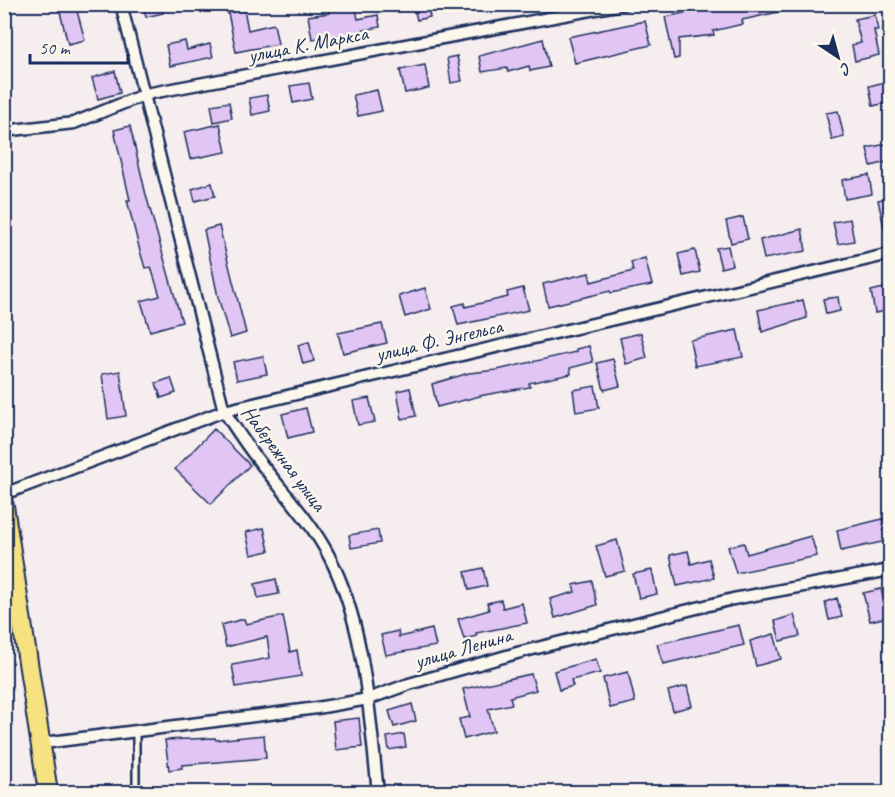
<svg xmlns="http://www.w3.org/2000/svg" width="895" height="797" font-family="Caveat,sans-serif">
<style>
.building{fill:#e1c6f5;stroke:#1b2f5e;stroke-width:1.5}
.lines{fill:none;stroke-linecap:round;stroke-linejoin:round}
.service-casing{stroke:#1b2f5e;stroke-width:10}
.minor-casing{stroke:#1b2f5e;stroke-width:15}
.trunk-casing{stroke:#1b2f5e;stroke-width:22}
.service{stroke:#fbf7ec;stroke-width:5}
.minor{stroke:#fbf7ec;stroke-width:10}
.trunk{stroke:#f6e281;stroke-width:18}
.labels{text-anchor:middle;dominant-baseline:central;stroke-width:5;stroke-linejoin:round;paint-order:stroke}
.street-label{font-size:21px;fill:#1b2f5e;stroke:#fbf7ec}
</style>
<rect width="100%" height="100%" fill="#f6edee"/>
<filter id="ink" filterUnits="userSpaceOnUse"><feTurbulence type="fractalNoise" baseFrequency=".0167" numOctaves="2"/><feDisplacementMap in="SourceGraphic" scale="12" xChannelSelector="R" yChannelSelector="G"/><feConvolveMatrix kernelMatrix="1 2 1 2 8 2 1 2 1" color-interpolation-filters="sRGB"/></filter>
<g filter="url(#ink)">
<path class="building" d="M58,4H75L85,40L68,44Z
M143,4H161L163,13L146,17Z
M328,4H355L358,19L378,15L380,27L359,31L360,33L312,39L308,16L329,13Z
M413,4H427L430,17L417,20Z
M726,4H792V9L742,20L743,24L713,31L714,35L679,39V58L674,59L665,17Z
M244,9L248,30L274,24L278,44L236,52L228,13Z
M875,15L878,30H874L879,55L855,61L852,45L861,43L855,19Z
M645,21L651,45L575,63L568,37Z
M543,39L549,67L530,71L529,66L508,72L507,68L482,72L479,56Z
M185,41L187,50L210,44L213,57L170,66L166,45Z
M457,56L462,81L451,83L447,58Z
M425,65L429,88L405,93L400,70Z
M115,71L120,93L98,99L92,78Z
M885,82L890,102L873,106L869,86Z
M309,83L312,99L293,103L290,86Z
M377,90L382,111L358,116L353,95Z
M267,95L270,111L252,115L249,98Z
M229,102L232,118L214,122L211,105Z
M838,111L844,137L832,140L826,113Z
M220,124L226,152L190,159L184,132Z
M130,126L146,195L182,322L150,331L141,301L160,296L151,267L145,268L140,251L127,200H130L114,130Z
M891,143V161L871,166L867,148Z
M869,175L872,194L845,199L842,180Z
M212,183L215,196L195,201L192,189Z
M891,197V236L886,237L878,200Z
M743,217L748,239L731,243L726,221Z
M850,219L854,241L838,244L833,222Z
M219,226L246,333L230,338L218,297L204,230Z
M802,229L806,251L764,259L760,240Z
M728,246L732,265L721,268L716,248Z
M695,250L700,272L683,276L678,254Z
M645,258L652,285L611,293L610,291L548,306L543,284L589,273L591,282L633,271L631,262Z
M888,287L891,310L875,313L871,291Z
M425,288L431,309L405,317L399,296Z
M523,288L529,310L458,325L453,306L465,303V307L508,297L507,292Z
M838,297L840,311L826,314L823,299Z
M803,300L807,318L762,332L758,310Z
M382,324L387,343L343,353L338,333Z
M737,330L743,357L695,366L690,340Z
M641,333L647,358L626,364L620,338Z
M309,342L314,361L303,364L298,345Z
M589,346L593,362L570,368L571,374L529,383L530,387L484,395L437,407L432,384L469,373L497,370L576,352V349Z
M263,356L267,374L237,380L233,362Z
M613,359L620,386L604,390L597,363Z
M120,371L126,416L108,419L102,374Z
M171,378L176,393L161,398L156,383Z
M595,386L599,408L576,412L573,390Z
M410,388L416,416L402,419L397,391Z
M369,398L375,422L358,425L353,401Z
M306,408L312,432L288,438L282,414Z
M214,429L250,465L211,504L175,469Z
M891,517V540L841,551L837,530Z
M264,528L269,551L251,555L246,532Z
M378,530L380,543L351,548L349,535Z
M811,536L817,556L736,573L728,547L744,543L747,554Z
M617,540L625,571L605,576L596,546Z
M688,551L691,564L709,559L714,578L677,586L670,555Z
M483,568L487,586L469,590L465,572Z
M652,570L657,594L639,598L633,574Z
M276,579L279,594L258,598L255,584Z
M592,581L597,605L555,618L550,599L575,592L573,585Z
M881,589L888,617L870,621L863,593Z
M837,598L842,617L829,620L825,602Z
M501,600L503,608L522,603L527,623L476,633L477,636L464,639L458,619L489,610L487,603Z
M794,615L800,636L780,641L775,621Z
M283,616L290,652L297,650L301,676L236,687L232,665L270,658L267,637L226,647L221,625L244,619L246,624Z
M739,625L744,645L663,664L657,644Z
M432,629L436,646L386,655L381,635L398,631L399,637Z
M774,634L781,659L756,666L750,641Z
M596,659L600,673L571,680L573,686L559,690L554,671Z
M628,672L635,702L610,708L603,678Z
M531,674L536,690L510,697L512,704L488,709L494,731L464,739L459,719L470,717L463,689Z
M687,686L692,706L673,711L668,691Z
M412,704L416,721L394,727L389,711Z
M359,718L362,747L336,750L333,721Z
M404,734L406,747L389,750L387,737Z
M264,735L266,758L182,765V768L169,770L165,740L215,738L216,740Z"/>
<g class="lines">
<defs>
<path id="service" d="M136,731V792"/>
<path id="minor" d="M121,4L224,411C234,426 244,442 255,456C280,489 310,519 329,556C366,627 369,714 378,792
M4,131L74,123L146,94L623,4
M4,494L224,411L890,254
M43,743L317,708L368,699L409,684L517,653L733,599L890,570"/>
<path id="trunk" d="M4,506L48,792"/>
</defs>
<use href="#service" class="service-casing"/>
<use href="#minor" class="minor-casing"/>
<use href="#trunk" class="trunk-casing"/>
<use href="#service" class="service"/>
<use href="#minor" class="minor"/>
<use href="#trunk" class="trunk"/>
</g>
</g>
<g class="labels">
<g class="street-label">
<text transform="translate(308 44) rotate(-11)">улица К. Маркса</text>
<text transform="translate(439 340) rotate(-13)">улица Ф. Энгельса</text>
<text transform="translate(284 458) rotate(53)">Набережная улица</text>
<text transform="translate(463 648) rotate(-16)">улица Ленина</text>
</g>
</g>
<rect width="895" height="797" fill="none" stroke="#fbf7ec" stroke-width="24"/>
<rect x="12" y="12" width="871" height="773" fill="none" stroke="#1b2f5e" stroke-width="2" filter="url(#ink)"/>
<g transform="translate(838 57) rotate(144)" stroke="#fbf7ec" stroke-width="4.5" paint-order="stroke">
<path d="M0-4.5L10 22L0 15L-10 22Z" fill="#1b2f5e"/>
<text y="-9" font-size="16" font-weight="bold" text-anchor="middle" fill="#1b2f5e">С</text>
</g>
<path d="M30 54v9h98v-9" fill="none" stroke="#1b2f5e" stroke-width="3"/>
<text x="39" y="54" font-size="18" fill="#1b2f5e" stroke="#fbf7ec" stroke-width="4.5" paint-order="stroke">50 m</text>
</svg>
